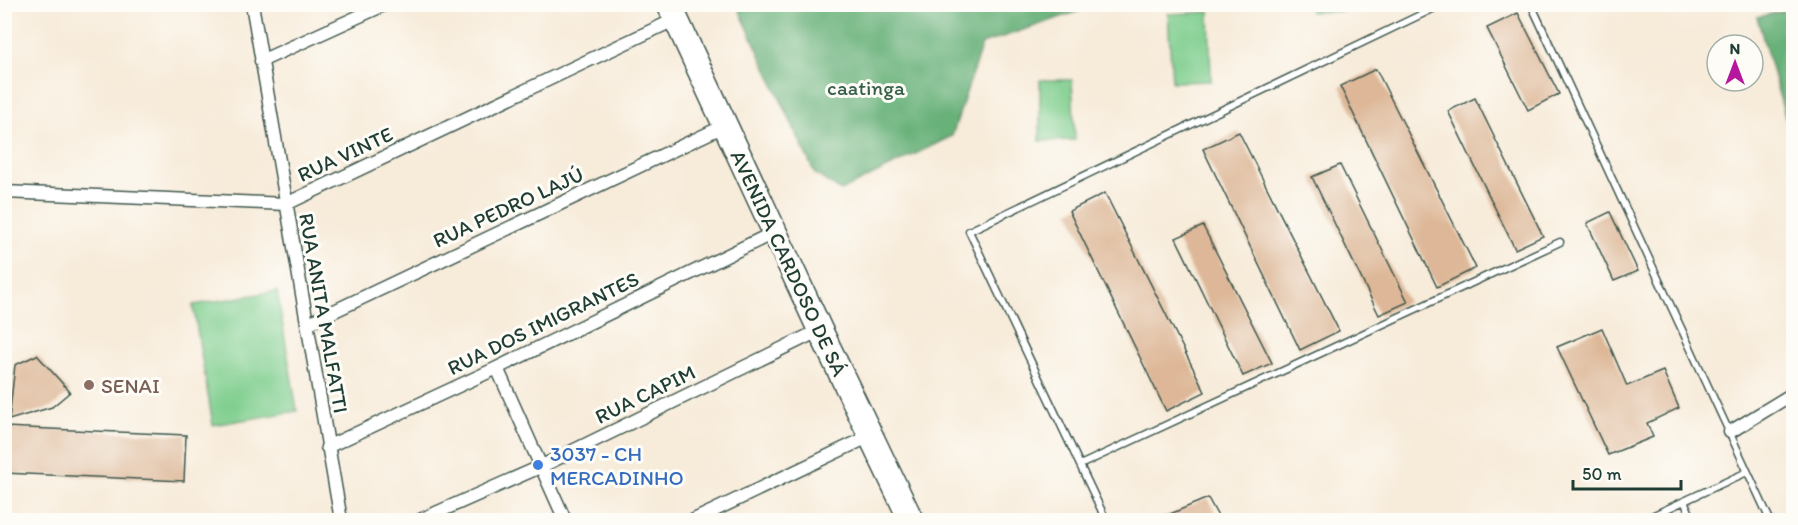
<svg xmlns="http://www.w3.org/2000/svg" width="1798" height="525" font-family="Itim,sans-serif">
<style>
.green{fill:#7fce8e;stroke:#4f8661;stroke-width:1.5}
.forest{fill:#67b179;stroke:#437756;stroke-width:1.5}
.building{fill:#ddb797}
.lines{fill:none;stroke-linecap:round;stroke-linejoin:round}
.lane-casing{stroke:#3f574d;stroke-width:9}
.street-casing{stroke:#3f574d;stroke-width:15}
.highway-casing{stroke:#3f574d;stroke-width:27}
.lane{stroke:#fff;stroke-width:6}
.street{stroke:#fff;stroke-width:12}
.highway{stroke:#fff;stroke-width:24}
.education-dot{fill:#8d6e63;stroke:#fdfcf7;stroke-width:2}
.shop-dot{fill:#3f7fe0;stroke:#fdfcf7;stroke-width:2}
.labels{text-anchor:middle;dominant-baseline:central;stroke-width:6;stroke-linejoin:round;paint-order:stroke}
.park-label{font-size:21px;fill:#37614a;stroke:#fdfcf7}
.street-label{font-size:21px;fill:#1f3d34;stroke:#fdfcf7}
.education-label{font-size:21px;fill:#785e54;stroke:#fdfcf7;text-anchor:start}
.shop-label{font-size:21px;fill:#366cbe;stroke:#fdfcf7;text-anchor:start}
</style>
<rect width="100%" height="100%" fill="#fdfcf7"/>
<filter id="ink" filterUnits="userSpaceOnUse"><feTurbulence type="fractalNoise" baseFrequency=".0167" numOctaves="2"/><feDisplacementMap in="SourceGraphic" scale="12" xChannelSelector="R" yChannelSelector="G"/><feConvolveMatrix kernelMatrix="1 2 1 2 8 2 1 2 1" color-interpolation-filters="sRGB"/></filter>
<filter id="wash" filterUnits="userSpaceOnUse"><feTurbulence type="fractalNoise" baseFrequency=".008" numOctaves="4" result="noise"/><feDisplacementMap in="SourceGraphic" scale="24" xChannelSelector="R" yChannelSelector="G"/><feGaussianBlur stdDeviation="1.35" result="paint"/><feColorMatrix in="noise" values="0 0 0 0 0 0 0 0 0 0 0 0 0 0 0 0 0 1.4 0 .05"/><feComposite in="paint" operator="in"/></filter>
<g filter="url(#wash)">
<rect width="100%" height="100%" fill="#f7ebd9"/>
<path class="green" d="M1310,5H1343V11L1310,12Z
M1209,12L1211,81L1172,82L1168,14Z
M1040,80H1072L1075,140L1040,141Z
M277,291L297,411L213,425L193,305Z"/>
<path class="forest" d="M737,5H1097L982,44L952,136L841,191L815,174Z
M1793,9H1794L1793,144L1757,17Z"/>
<g id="blocks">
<path class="building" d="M1518,13L1559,94L1528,110L1487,28Z
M1376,69L1476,268L1437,287L1340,86Z
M1475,98L1543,236L1515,249L1448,111Z
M1239,132L1339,331L1300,350L1203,149Z
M1340,165L1408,302L1379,315L1312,177Z
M1105,193L1205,392L1166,411L1069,211Z
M1610,212L1638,271L1614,281L1587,223Z
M1203,226L1272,363L1243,376L1176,238Z
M1602,328L1627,386L1663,371L1679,408L1647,423L1653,437L1608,455L1557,347Z
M37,355L70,392L52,407L9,420L15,365Z
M4,427L186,435L184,481L4,473Z
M1208,498L1220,520H1156Z"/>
</g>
</g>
<g filter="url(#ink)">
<use href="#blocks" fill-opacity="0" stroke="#3f574d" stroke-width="1.5"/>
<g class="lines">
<defs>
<path id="lane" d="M1531,4L1770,520
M1080,465L1560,242
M1684,501L1693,520
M1106,520L969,231L1443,4
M1643,520L1747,472"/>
<path id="street" d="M252,4L341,520
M261,61L386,4
M4,192L286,204L676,19
M307,324L726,125
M497,368L565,520
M1730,432L1794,393
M327,447L497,368L775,232
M420,520L540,467L820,330
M694,520L870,436"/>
<path id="highway" d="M669,4L820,330L911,520"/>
</defs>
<use href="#lane" class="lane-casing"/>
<use href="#street" class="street-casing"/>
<use href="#highway" class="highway-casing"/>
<use href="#lane" class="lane"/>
<use href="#street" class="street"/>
<use href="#highway" class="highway"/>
</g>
</g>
<circle class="education-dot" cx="89" cy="385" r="6"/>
<circle class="shop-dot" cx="538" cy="465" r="6"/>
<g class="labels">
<g class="park-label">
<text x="866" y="87">caatinga</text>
</g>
<g class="street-label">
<text transform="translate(345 154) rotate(-25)">RUA VINTE</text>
<text transform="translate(508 207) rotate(-25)">RUA PEDRO LAJÚ</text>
<text transform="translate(789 263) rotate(65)">AVENIDA CARDOSO DE SÁ</text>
<text transform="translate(324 313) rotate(80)">RUA ANITA MALFATTI</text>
<text transform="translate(543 323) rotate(-26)">RUA DOS IMIGRANTES</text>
<text transform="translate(645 394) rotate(-26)">RUA CAPIM</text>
</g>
<g class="education-label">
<text x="101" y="385">SENAI</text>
</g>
<g class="shop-label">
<text x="550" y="453">3037 - CH<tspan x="550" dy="24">MERCADINHO</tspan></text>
</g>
</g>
<rect width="1798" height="525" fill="none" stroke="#fdfcf7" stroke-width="24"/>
<g transform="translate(1735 63)"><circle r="28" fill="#fdfcf7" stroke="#a4b0a9" stroke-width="1.5"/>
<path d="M0-4.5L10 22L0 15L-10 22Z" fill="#b5179e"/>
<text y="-9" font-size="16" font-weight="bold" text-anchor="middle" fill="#1f3d34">N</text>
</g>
<path d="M1573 480v9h108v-9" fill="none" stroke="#1f3d34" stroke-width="3"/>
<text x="1582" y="480" font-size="18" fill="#1f3d34" stroke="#fdfcf7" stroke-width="4.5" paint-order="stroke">50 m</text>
</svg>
